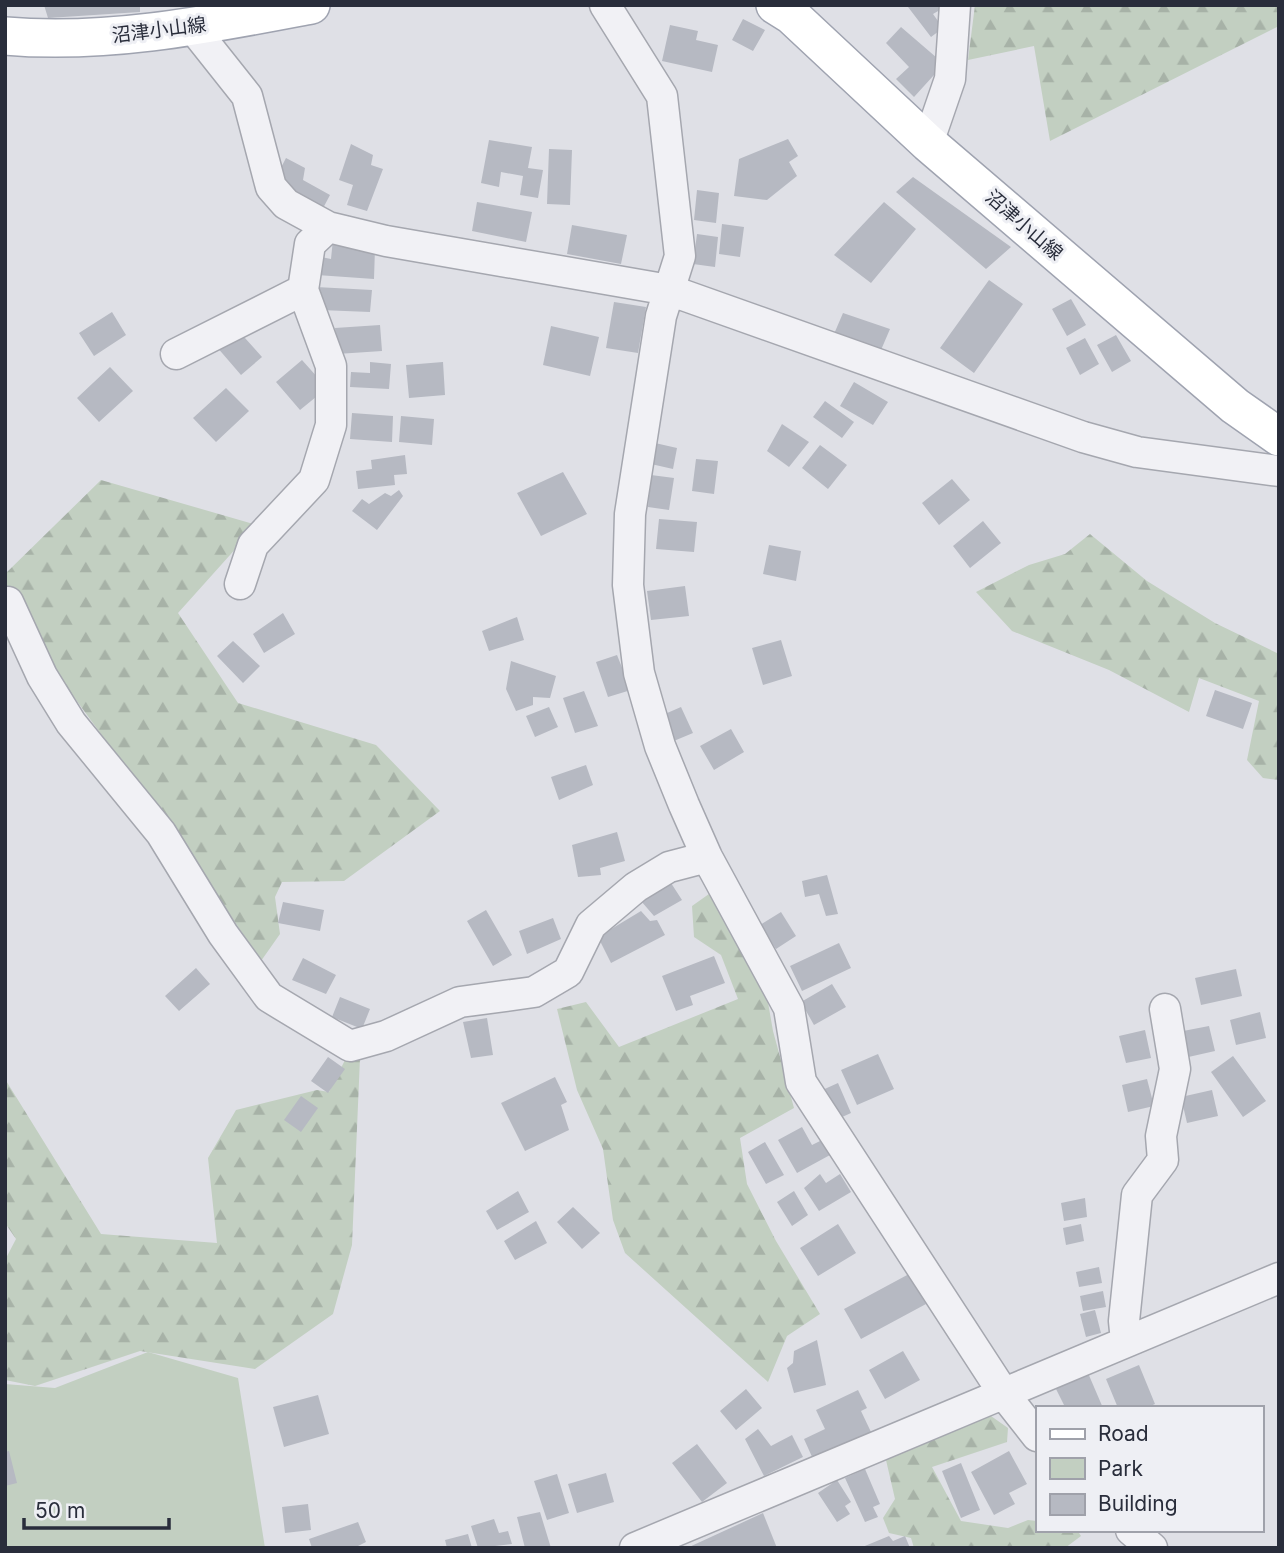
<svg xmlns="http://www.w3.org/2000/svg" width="1284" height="1553" font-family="Inter,'Noto Sans JP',sans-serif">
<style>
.green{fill:#c2cfc1}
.forest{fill:url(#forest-firs)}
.building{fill:#b6b9c2}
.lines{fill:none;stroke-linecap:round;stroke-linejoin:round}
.minor-casing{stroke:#a5a7af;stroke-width:33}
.major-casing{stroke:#9fa3b0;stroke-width:40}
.minor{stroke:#f1f1f5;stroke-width:30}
.major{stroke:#fff;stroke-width:37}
.labels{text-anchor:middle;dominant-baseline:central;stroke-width:6;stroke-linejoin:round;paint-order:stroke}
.street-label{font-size:19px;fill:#292d3b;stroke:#eeeff4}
</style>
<defs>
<pattern id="forest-firs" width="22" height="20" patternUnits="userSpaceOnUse" patternTransform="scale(1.75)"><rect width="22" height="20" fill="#c2cfc1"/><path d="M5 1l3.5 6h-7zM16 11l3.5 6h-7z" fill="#a7b2a7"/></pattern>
</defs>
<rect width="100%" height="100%" fill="#dfe0e6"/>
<path class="green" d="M148,1352L238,1378L265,1548H5V1384L55,1388Z"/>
<path class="forest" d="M975,5H1279V26L1050,141L1034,46L968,60Z
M101,480L257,525L178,613L238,703L376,745L440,811L344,881L282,882L275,897L280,934L261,961L194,861L5,603V574Z
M1090,534L1147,581L1215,623L1279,654V780L1263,778L1247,760L1259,701L1199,678L1189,712L1109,670L1012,631L976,592L1029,565L1065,554Z
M716,889L766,991L773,1031L794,1108L740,1138L747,1184L776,1241L820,1314L787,1336L768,1382L625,1253L613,1220L603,1149L577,1090L557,1009L586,1002L619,1047L738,999L721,955L694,937L692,906Z
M348,1054L360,1058L352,1245L333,1314L255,1369L140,1351L35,1386L5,1380V1260L16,1239L5,1223V1079L101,1234L217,1243L208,1158L236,1110L317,1090L329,1092Z
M991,1416L1008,1428L1007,1442L932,1467L961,1521L1008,1528L1028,1520L1037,1521V1530H1077L1081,1536L1065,1548H914L911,1538L889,1533L883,1518L895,1499L886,1460C915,1441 956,1419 991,1416Z"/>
<path class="building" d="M44,5H140V12L48,18Z
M911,5H943L945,7L933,14L943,28L931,37L908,7Z
M743,19L765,30L753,51L732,40Z
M670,25L698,31L696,40L718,45L712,72L662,61Z
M901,27L944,64L914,97L896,79L909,67L886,43Z
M788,139L798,156L789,162L797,176L767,200L734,196L739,159Z
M489,140L532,147L528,168L543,170L538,198L520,195L523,176L501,172L499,187L481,183Z
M351,144L373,155L371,165L383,169L367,211L347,205L353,185L339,180Z
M549,149L572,150L570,205L547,204Z
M286,158L305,168L303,180L330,195L321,212L271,187Z
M913,177L1011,247L986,269L896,192Z
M697,190L719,193L716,223L694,220Z
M477,202L532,212L526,242L472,231Z
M884,202L916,229L871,283L834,255Z
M722,224L744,227L740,257L719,254Z
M572,225L627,235L621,264L567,254Z
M697,234L718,237L715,267L693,264Z
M333,239L375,248L374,279L317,275L321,257L331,259Z
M989,280L1023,304L974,373L940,348Z
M316,287L372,290L370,312L320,310Z
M1071,299L1086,325L1067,336L1052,309Z
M614,302L646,307L638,353L606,348Z
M112,312L126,335L94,356L79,333Z
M843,313L890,329L881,350L834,334Z
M380,325L382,351L337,354L335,328Z
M551,326L599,337L590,376L543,365Z
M236,328L262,357L241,375L216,346Z
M1116,335L1131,361L1112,372L1097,345Z
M1085,338L1099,364L1080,375L1066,348Z
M302,360L327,388L300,410L276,382Z
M370,362L391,364L389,389L350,387L351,372L370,373Z
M443,362L445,395L409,398L406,365Z
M110,367L133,391L99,422L77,398Z
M854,382L888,402L873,425L840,406Z
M226,388L249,411L216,442L193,418Z
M825,401L854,422L842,438L813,417Z
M352,413L393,416L392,442L350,439Z
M401,416L434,419L432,445L399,442Z
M782,424L809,442L789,467L767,451Z
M655,443L677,448L673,469L651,464Z
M820,445L847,465L828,489L802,468Z
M405,455L407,474L394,475L395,485L358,489L356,471L372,469L371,460Z
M696,459L718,461L714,494L692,491Z
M563,472L587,514L541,536L517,493Z
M651,475L674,478L669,510L648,507Z
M952,479L970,500L939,525L922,503Z
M399,490L403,496L377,530L352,511L362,499L369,504L385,493L391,496Z
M659,519L697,522L694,552L656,549Z
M983,521L1001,543L970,568L953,546Z
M769,545L801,551L796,581L763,574Z
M685,586L689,616L651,620L647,591Z
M283,613L295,634L264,653L253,634Z
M517,617L524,640L489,651L482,631Z
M781,640L792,676L763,685L752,648Z
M233,641L260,666L243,683L217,656Z
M617,655L631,690L608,697L596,662Z
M511,661L556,676L550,698L533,697V705L516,711L506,689Z
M1215,690L1252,703L1243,729L1206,716Z
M584,691L598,726L575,733L563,698Z
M549,707L558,727L535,737L526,716Z
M681,707L693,733L669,743L658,717Z
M731,729L744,752L714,770L700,746Z
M586,765L593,785L559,800L551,777Z
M617,832L625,861L600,868L601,875L578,877L572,845Z
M827,875L838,914L826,916L819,894L805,897L802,881Z
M671,883L682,900L654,916L641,901Z
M283,902L324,910L320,931L278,923Z
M486,910L512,955L493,966L467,921Z
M641,911L650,921L657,920L665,935L611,963L598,937Z
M781,912L796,936L776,949L760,925Z
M553,918L561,939L527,954L519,931Z
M839,943L851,968L802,991L790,966Z
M714,956L725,983L690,996L693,1005L676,1011L662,976Z
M303,958L336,975L326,994L292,980Z
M196,968L210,984L179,1011L165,996Z
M1236,969L1242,996L1201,1005L1195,978Z
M832,984L846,1007L814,1025L801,1002Z
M340,997L370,1009L362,1029L332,1017Z
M1260,1012L1266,1038L1236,1045L1230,1020Z
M487,1018L493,1055L471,1058L463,1022Z
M1209,1026L1215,1051L1184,1058L1178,1032Z
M1145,1030L1151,1058L1126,1063L1119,1036Z
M878,1054L894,1089L857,1105L841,1070Z
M1233,1056L1266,1101L1243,1117L1211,1072Z
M328,1057L345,1069L328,1093L311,1081Z
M555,1077L567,1102L561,1105L569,1130L525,1151L501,1103Z
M1147,1079L1154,1106L1128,1112L1122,1085Z
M838,1083L851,1113L831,1122L818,1092Z
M1212,1090L1218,1116L1187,1123L1181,1097Z
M301,1096L318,1108L301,1132L284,1120Z
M802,1127L812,1145L822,1140L830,1155L797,1173L778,1140Z
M765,1142L784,1175L766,1184L748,1152Z
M820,1174L826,1183L840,1174L851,1192L819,1211L804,1188Z
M518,1191L529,1212L497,1230L486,1211Z
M794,1191L808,1215L792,1226L777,1202Z
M1085,1198L1087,1217L1064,1221L1061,1203Z
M573,1207L600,1233L582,1249L557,1222Z
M536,1221L547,1243L515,1260L504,1241Z
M838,1224L856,1253L818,1276L800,1248Z
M1081,1224L1084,1241L1066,1245L1063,1228Z
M1099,1267L1102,1283L1079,1287L1076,1272Z
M909,1274L926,1304L861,1339L844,1309Z
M1103,1291L1106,1307L1083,1311L1080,1296Z
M1095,1310L1101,1333L1086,1337L1080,1314Z
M817,1340L826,1385L794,1393L787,1368L793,1363L794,1351Z
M903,1351L920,1380L885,1399L869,1370Z
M1139,1365L1155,1404L1146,1408H1118L1106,1379Z
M1088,1373L1103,1408H1060L1064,1405L1054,1385Z
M746,1389L762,1408L736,1430L720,1411Z
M858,1390L867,1408L861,1411L871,1432L813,1459L804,1439L825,1429L816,1410Z
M318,1395L329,1434L284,1447L273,1407Z
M758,1429L771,1446L792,1435L803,1457L764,1476L745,1439Z
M697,1444L727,1483L702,1502L672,1463Z
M9,1451L17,1483L5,1486V1452Z
M1009,1451L1027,1484L1009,1493L1015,1504L994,1515L971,1472Z
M961,1463L980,1510L961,1518L942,1471Z
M865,1469L880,1504L873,1507L878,1517L865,1522L845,1478Z
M606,1473L614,1502L577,1513L568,1484Z
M557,1474L569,1513L547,1520L534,1481Z
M837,1480L851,1502L845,1506L850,1514L837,1522L818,1493Z
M308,1504L311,1530L285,1533L282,1507Z
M540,1512L551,1548H525L517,1517Z
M763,1513L777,1548H687Z
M494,1519L499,1533L508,1531L512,1544L478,1548L471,1526Z
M358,1522L366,1542L354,1548H312L309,1539Z
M468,1534L472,1548H447L445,1540Z
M889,1536L893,1541L905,1536L910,1548H860Z"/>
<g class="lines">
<defs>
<path id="minor" d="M605,5L662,96L680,256L661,316L630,514L628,585L639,673L660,746L684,805L707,857L789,1008L801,1082L1004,1394L1037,1436
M193,28L247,96L271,187L286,204L328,227L386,241L669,290L1083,437L1137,452L1279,471
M928,143L950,79L955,5
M176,354L303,290L310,244L328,227
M240,584L253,545L314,480L331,425V366L303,290
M8,602L42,676L71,723L161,833L223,934L269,997L350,1046L386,1036L460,1002L534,992L568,972L591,925L636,887L669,867L707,857
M1126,1341L1124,1321L1137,1195L1163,1160L1161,1136L1175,1069L1165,1009
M1131,1530L1152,1548
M635,1548L1279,1278"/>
<path id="major" d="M775,5L791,15L928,143L1235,406L1279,437
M5,36C108,45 211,24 311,5"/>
</defs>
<use href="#minor" class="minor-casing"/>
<use href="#major" class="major-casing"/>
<use href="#minor" class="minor"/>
<use href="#major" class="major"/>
</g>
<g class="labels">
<g class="street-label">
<text transform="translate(159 30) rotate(-7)">沼津小山線</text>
<text transform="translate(1024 225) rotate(41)">沼津小山線</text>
</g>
</g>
<rect width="1284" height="1553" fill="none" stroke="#292d3b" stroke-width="14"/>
<rect x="1036" y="1406" width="228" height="126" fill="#eeeff4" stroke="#9fa1aa" stroke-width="2"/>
<rect x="1050" y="1429" width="35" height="10" fill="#ffffff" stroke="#9fa1aa" stroke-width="2"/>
<text x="1098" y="1441" font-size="21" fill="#292d3b">Road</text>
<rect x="1050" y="1458" width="35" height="21" fill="#c2cfc1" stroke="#9fa1aa" stroke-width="2"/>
<text x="1098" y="1476" font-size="21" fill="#292d3b">Park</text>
<rect x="1050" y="1494" width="35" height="21" fill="#b6b9c2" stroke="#9fa1aa" stroke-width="2"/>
<text x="1098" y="1511" font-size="21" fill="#292d3b">Building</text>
<path d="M24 1518v10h145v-10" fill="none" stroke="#292d3b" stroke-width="3.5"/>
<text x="35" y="1518" font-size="21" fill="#292d3b" stroke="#eeeff4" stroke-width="5" paint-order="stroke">50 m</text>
</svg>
